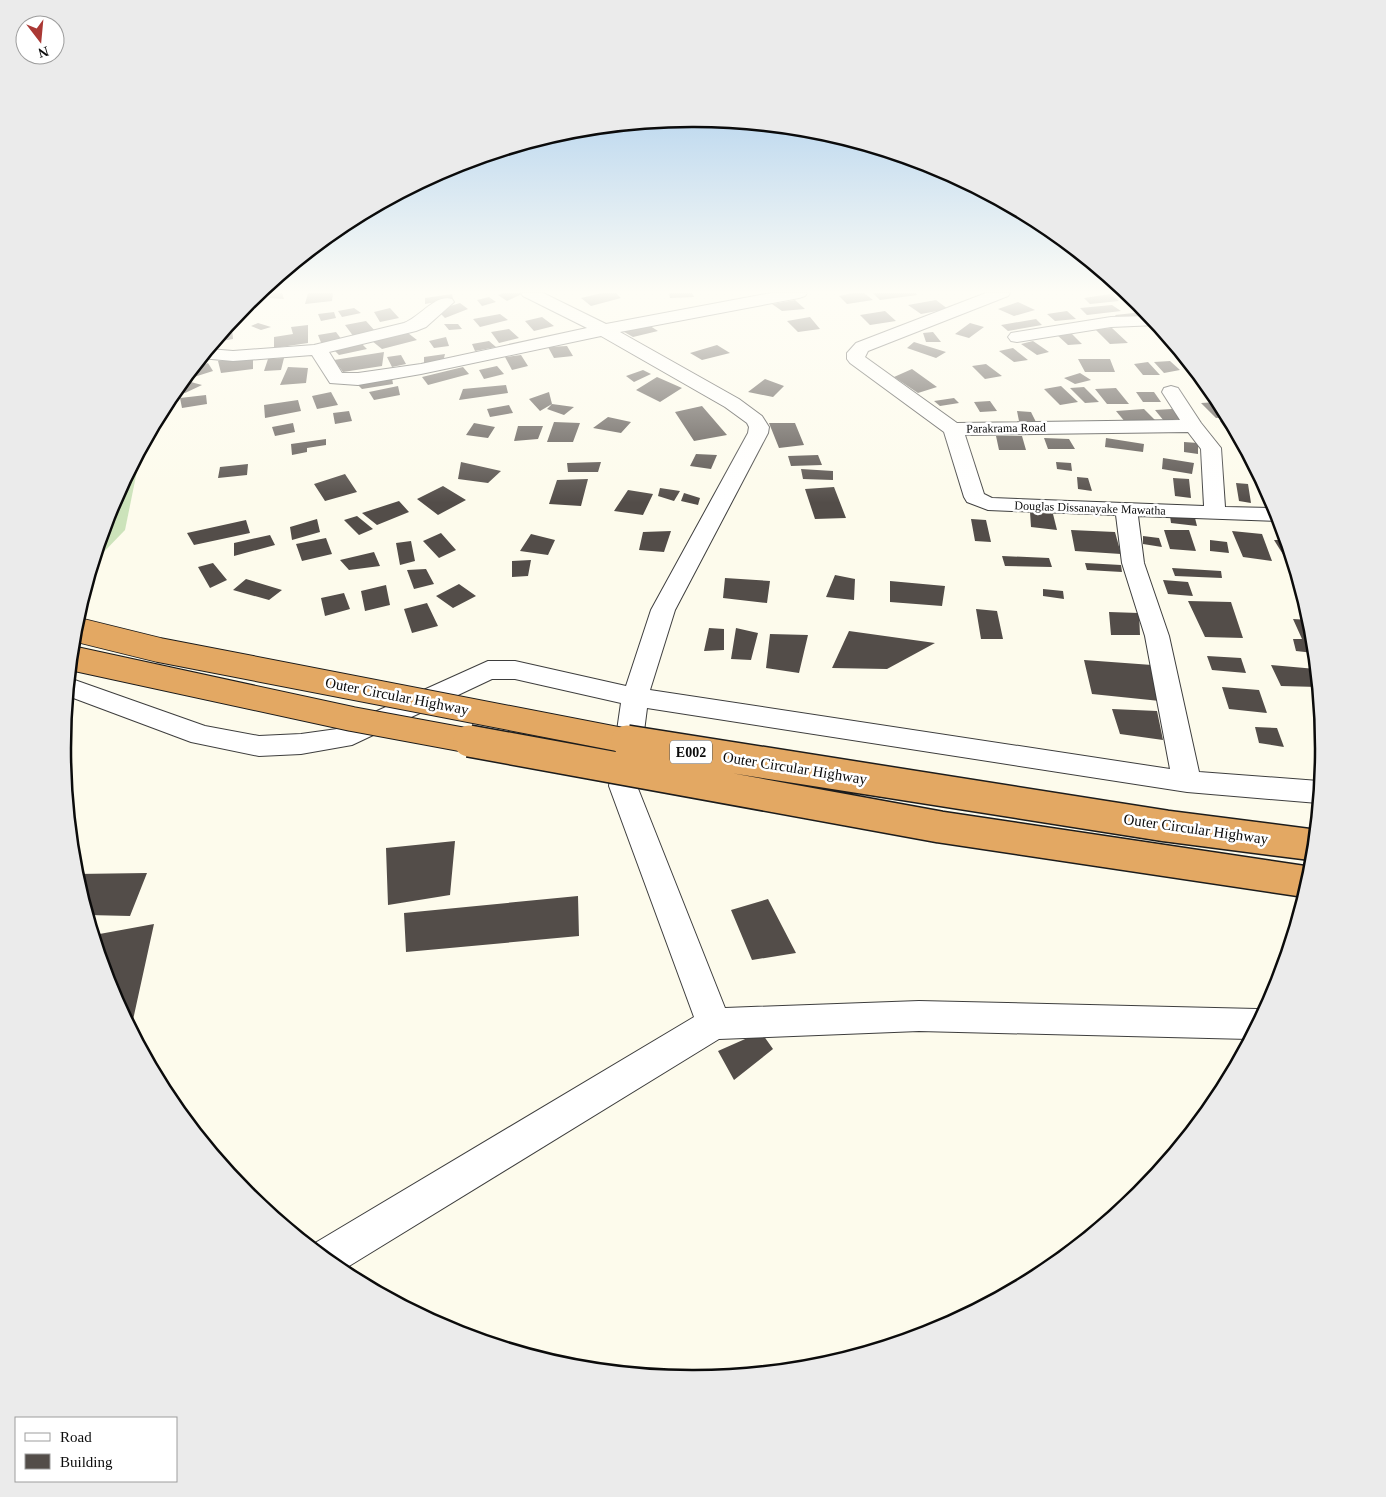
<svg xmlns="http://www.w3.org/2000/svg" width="1386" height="1497" font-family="Georgia,serif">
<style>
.green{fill:#cce3ba}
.building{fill:#534d49}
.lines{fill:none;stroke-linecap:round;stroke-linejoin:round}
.minor-casing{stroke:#3e3e3e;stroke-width:2}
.minor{fill:#fff;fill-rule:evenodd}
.motorway-bridge-far1-casing{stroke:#1c1c1c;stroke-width:26;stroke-linecap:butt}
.motorway-bridge-casing{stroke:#1c1c1c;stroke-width:34;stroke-linecap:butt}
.motorway-bridge-far1{stroke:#e3a863;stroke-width:24}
.motorway-bridge{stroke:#e3a863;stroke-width:31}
.labels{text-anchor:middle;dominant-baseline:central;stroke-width:5;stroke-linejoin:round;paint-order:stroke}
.far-street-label{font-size:12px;fill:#0b0b0b;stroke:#fff}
.shield{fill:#fff;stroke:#545454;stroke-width:1}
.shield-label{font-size:14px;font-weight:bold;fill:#0b0b0b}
.street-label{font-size:15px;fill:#0b0b0b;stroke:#fff}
.rim{fill:none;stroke:#0b0b0b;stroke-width:2.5}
</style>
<rect width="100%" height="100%" fill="#fdfbec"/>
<path class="green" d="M134,462L138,466L125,530L94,562L111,507Z"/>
<path class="building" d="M271,293H282L284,299L269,298Z
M308,293H333L332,301L305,304Z
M503,293H524L507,301L498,295Z
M602,293H616L621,298L591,306L581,298Z
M669,293H692L694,297L670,298Z
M853,293H864L873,300L847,304L839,296Z
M873,293H916L917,295L880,300Z
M452,294L453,299L425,304V298Z
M1110,294L1119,301L1090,304L1084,298Z
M489,297L496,302L482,306L477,300Z
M795,300L805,309L782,311L772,304Z
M936,300L948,309L921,314L908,305Z
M1018,302L1035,310L1014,316L998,309Z
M460,303L468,309L445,318L437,310Z
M1112,305L1121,311L1087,315L1080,308Z
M243,308H250L246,317L235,318Z
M354,308L361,313L342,317L338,311Z
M390,308L399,318L380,322L374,312Z
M885,311L896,321L870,325L860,315Z
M1067,311L1076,319L1055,321L1047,314Z
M334,312L336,318L321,321L318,314Z
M1143,312L1147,315L1118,319L1115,315Z
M500,314L508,320L480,327L473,319Z
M542,317L554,326L534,331L525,321Z
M810,317L820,329L798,332L787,321Z
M1036,319L1042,325L1008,331L1001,325Z
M366,321L376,332L354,337L345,325Z
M258,323L271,327L261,330L251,326Z
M970,323L984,327L969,338L955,334Z
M444,324H458L462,329L449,330Z
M647,324L658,331L633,337L619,329Z
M308,325V343L274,348V337L293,334L291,327Z
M232,328L233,339L215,342L226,329Z
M1112,328L1128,343L1110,344L1095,329Z
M509,329L519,338L499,343L491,332Z
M336,332L342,340L322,345L318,335Z
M933,332L941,342H926L923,333Z
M408,333L417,340L382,349L372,341Z
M1071,333L1082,344L1068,345L1056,334Z
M446,337L449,346L434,348L429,341Z
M489,341L496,347L475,351L472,344Z
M1033,341L1049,352L1037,355L1021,344Z
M914,342L946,352L936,358L907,348Z
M361,343L367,349L339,355L334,350Z
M717,345L730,353L702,360L690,353Z
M567,346L573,356L554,358L548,347Z
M1013,348L1028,360L1014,362L999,351Z
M384,352L382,366L343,372L334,360Z
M445,354L443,362L424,364V357Z
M401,355L406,364L392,367L387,357Z
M521,355L528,366L512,370L505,357Z
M253,357V369L221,373L218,361Z
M284,358L281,370L264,371L268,359Z
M1078,359H1110L1115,372H1085Z
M1170,361L1180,370L1164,373L1154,362Z
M1148,362L1160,375H1143L1134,364Z
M208,363L213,371L194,377L189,374L193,369Z
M986,364L1002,376L985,379L972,366Z
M497,366L504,374L484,379L479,370Z
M288,367L308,368L306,383L280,385Z
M463,367L469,374L428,385L422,377Z
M912,369L937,387L918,393L894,377Z
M643,370L651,374L634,382L626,376Z
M1080,373L1091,380L1075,384L1064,378Z
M657,377L682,388L660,402L636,390Z
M392,378L393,384L362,389L357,384Z
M765,379L784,386L773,397L748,392Z
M187,381L202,385L185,393L176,390Z
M506,385L508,393L459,400L463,389Z
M398,386L400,395L374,400L369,392Z
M1061,386L1078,402L1060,405L1044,389Z
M1084,387L1099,402L1085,403L1070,388Z
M1116,388L1129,404H1107L1095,389Z
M331,392L338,405L317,409L312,396Z
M549,392L552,404L540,411L529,399Z
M1136,392H1154L1161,402H1143Z
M206,395L207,404L182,408L180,398Z
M954,398L959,403L940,406L934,401Z
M298,400L301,411L265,418L264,405Z
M990,401L997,411L980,412L974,402Z
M1218,402L1220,403L1227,417L1216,418L1201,403Z
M552,404L574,407L564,415L547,409Z
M509,405L513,413L490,417L487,409Z
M702,406L727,435L694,441L675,412Z
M1144,409L1156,421L1126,423L1116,411Z
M1172,409L1181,419L1164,421L1155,410Z
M349,411L352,421L335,424L333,413Z
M1017,411L1031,412L1036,422L1019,421Z
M608,417L631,422L621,433L593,428Z
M1220,421H1229L1235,431H1227Z
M554,422L580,423L573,442H547Z
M293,423L295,432L275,436L272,427Z
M474,423L495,427L488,438L466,435Z
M769,423H795L804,445L779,448Z
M518,426H543L538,439L514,441Z
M996,436H1022L1026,450H999Z
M1044,438L1069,439L1075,449H1048Z
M1106,438L1144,444L1143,452L1105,447Z
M326,439V445L307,448V452L292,455L291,444Z
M1184,442L1198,443V454L1184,452Z
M696,454L717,455L711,469L690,466Z
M818,455L822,465L791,466L788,456Z
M1246,456H1248L1257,472L1248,470Z
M1163,458L1194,463L1192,474L1162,469Z
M461,462L501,471L488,483L458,479Z
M601,462L598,472H568L567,463Z
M1056,462L1071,463L1072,471L1057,469Z
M248,464L247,475L218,478L220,467Z
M801,469L833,471V480L803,479Z
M345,474L357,492L325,501L314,484Z
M1077,477L1088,478L1092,491L1078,489Z
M1173,478L1189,479L1191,498L1175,496Z
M588,479L581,506L549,504L557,480Z
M1259,482L1262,483L1275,506L1264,504Z
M1236,483L1248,484L1251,503L1239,501Z
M443,486L466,500L438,515L417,499Z
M834,487L846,518L815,519L805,489Z
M660,488L680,491L674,501L658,496Z
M628,490L653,494L643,515L614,511Z
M684,493L700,498L698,505L681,501Z
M399,501L409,512L377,525L362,513Z
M1030,512L1053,514L1057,530L1031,527Z
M357,516L373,529L359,535L344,520Z
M1170,516L1195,518L1197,526L1171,523Z
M317,519L320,532L292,540L290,527Z
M971,519L986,520L991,542L975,541Z
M246,520L250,533L194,545L187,533Z
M1071,530L1115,532L1121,554L1075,551Z
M1164,530H1189L1196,551L1170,549Z
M671,531L664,552L639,550L643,532Z
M1232,531L1262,534L1272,561L1243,557Z
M441,533L456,550L439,558L423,541Z
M531,534L555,540L548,555L520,551Z
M270,535L275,545L234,556V543Z
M1143,536L1159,538L1162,547L1143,544Z
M326,538L332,554L302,561L296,544Z
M1210,540L1227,542L1229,553L1210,551Z
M1274,540H1286L1293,564H1289Z
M411,541L415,561L400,565L396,543Z
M374,552L380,566L349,570L340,560Z
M1002,556L1049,558L1052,567L1005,566Z
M531,560L528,576L512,577V561Z
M213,563L227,580L210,588L198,567Z
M1085,563L1121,565L1122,572L1087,570Z
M1172,568L1221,571L1222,578L1175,576Z
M426,569L434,584L414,589L407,570Z
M835,575L855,579L854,600L826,597Z
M725,578L770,581L767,603L723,598Z
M246,579L282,590L269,600L233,590Z
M1163,580L1188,582L1193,596L1168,594Z
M890,581L945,586L942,606L890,602Z
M459,584L476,596L453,608L436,596Z
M386,585L390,605L365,611L361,591Z
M1043,589L1063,591L1064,599L1043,596Z
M344,593L350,609L325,616L321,598Z
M1188,601L1231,602L1243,638L1205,637Z
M427,603L438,626L412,633L404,609Z
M976,609L997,611L1003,639H981Z
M1109,612L1139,613L1140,635H1111Z
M1293,619L1310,620L1314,653L1296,651L1293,639H1302Z
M709,628L724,629V650L704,651Z
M736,628L758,633L751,660L731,659Z
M849,631L935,643L887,669L832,668Z
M770,634L808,635L799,673L766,668Z
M1207,656L1241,658L1246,673L1212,670Z
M1084,660L1152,665L1160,701L1092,694Z
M1271,665L1316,669L1318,687L1281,686Z
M1222,687L1259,690L1267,713L1229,709Z
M1112,709L1157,711L1163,740L1120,734Z
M1255,727L1277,728L1284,747L1259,743Z
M455,841L450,895L388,905L386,848Z
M147,873L130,916L88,915L85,904L87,895H82L76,874Z
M578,896L579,936L406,952L404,913Z
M768,899L796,953L752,960L731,910Z
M154,924L131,1029L110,990L94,935Z
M761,1032L773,1049L734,1080L718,1051Z"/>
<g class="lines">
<defs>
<path id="minor" d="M521,293H543L606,324L771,293H807L805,296L799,298L620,332L739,399L762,416L769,427L768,433L675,610L650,690L1170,769L1145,636L1122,563L1116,515L988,510L967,502L964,497L944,432L850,363L847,359V353L856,343L986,293H1010L1008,296L868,351L865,357L957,423L1180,420L1162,392L1164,388L1171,386L1178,388L1201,423L1221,448L1225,507L1276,508L1280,521L1138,516L1144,563L1169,636L1199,772L1319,781L1318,803L1187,792L647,708L637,786L725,1008L919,1001L1257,1009L1264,1011L1249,1039L919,1031L719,1039L341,1271L310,1246L694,1017L609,786L621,703L515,679H492L352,745L301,754L259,756L191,742L68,696L69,678L205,726L259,736L301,734L337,729L488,661H515L626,686L651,610L748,433L749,427L747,423L725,407L601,336L421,374L358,385L330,383L312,355L233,361L201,358L209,349L233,351L314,345L404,323C420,317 435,294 452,299L454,302L426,327L416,331L329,352L342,373H358L421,364L587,328L523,296ZM1188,432L1201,449L1204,506L992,498L984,494L965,435Z
M1150,316L1157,325L1111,327L1017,342L1011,341L1008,337L1011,333L1017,332L1111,317Z"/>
</defs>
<use href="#minor" class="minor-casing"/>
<use href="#minor" class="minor"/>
<defs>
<path id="motorway-bridge-far1" d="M74,629L159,650L633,742
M71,658L352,719L476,742"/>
<path id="motorway-bridge" d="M469,741L940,827L1308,882
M627,741L1166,826L1314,845"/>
</defs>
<use href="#motorway-bridge-far1" class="motorway-bridge-far1-casing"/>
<use href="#motorway-bridge" class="motorway-bridge-casing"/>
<use href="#motorway-bridge-far1" class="motorway-bridge-far1"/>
<use href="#motorway-bridge" class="motorway-bridge"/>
</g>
<linearGradient id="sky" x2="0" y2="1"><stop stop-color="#94c1ea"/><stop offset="0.58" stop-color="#fefdf6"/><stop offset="1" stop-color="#fefdf6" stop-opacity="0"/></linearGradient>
<rect width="1386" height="503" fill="url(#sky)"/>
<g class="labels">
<g class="far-street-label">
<text transform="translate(1006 428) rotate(-1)">Parakrama Road</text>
<text transform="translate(1090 508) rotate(2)">Douglas Dissanayake Mawatha</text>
</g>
<rect class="shield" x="670" y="740.5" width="42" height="23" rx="4"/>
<g class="shield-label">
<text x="691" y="752">E002</text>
</g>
<g class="street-label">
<text transform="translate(397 696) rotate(11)">Outer Circular Highway</text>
<text transform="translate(795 768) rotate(9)">Outer Circular Highway</text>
<text transform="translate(1196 829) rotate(8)">Outer Circular Highway</text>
</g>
</g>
<path d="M0 0H1386V1497H0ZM692 127H694A621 621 0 0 1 1315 748V749A621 621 0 0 1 694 1370H692A621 621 0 0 1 71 749V748A621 621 0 0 1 692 127Z" fill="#ebebeb" fill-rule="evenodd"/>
<path class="rim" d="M692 127H694A621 621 0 0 1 1315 748V749A621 621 0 0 1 694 1370H692A621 621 0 0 1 71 749V748A621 621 0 0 1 692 127Z"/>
<rect x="15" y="1417" width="162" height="65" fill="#ffffff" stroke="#9d9d9d"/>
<rect x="25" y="1433" width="25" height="8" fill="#ffffff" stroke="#9d9d9d"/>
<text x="60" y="1442" font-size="15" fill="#0b0b0b">Road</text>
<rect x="25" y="1454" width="25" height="15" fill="#534d49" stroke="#9d9d9d"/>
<text x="60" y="1467" font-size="15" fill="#0b0b0b">Building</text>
<g transform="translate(40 40) rotate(164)"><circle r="24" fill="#ffffff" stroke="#9d9d9d"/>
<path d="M0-4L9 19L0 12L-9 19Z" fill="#aa3834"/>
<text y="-8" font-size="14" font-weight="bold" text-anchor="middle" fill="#0b0b0b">N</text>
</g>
</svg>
